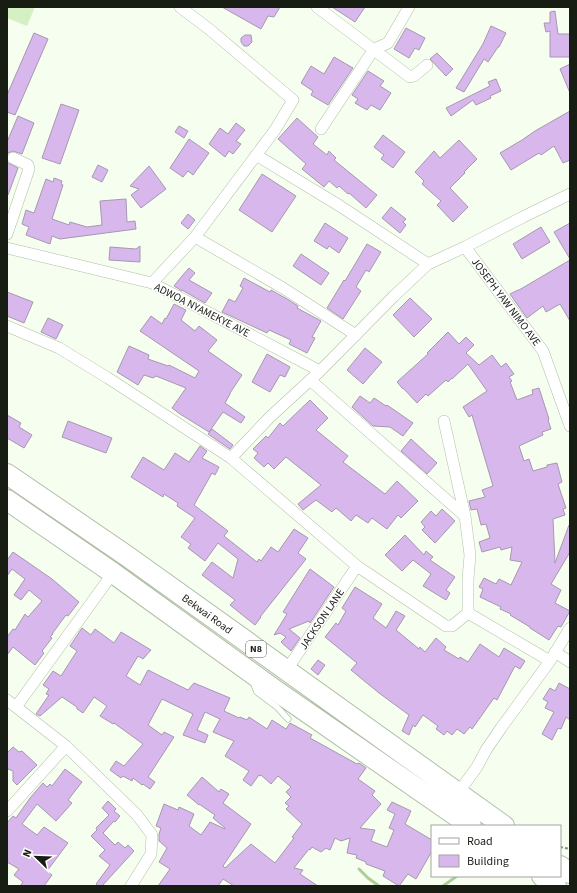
<svg xmlns="http://www.w3.org/2000/svg" width="577" height="893" font-family="'Source Sans 3',sans-serif">
<style>
.pitch{fill:#d5f1c4}
.lines{fill:none;stroke-linecap:round;stroke-linejoin:round}
.stream{stroke:#adce98;stroke-width:3}
.building{fill:#d8b7ed;stroke:#a698b0}
.lane-casing{stroke:#b0bfa7;stroke-width:7}
.street-casing{stroke:#b0bfa7;stroke-width:12}
.highway-casing{stroke:#b0bfa7;stroke-width:22}
.path{stroke:#848b7f;stroke-width:2;stroke-dasharray:3 2;stroke-linecap:butt}
.lane{stroke:#fff;stroke-width:5.5}
.street{stroke:#fff;stroke-width:11}
.highway{stroke:#fff;stroke-width:20}
.labels{text-anchor:middle;dominant-baseline:central;stroke-width:3;stroke-linejoin:round;paint-order:stroke}
.shield{fill:#fff;stroke:#5d615a;stroke-width:1}
.shield-label{font-size:10px;font-weight:bold;fill:#181d14}
.street-label{font-size:11px;fill:#181d14;stroke:#fff}
</style>
<rect width="100%" height="100%" fill="#f5feef"/>
<path class="pitch" d="M7,7H35L27,26L7,18Z"/>
<g class="lines">
<path class="stream" d="M359,869L368,878L379,886
M443,886L457,876"/>
</g>
<path class="building" d="M222,7H280L274,17L268,16L261,29Z
M332,7H365L355,22Z
M555,11L558,34H570V57H550V31L546,32L544,23H550V12Z
M491,26L506,33L499,47H498L488,62L484,59L464,92L456,88L483,44Z
M406,28L425,38L419,50L415,48L409,58L394,49Z
M34,33L48,39L15,115L7,112V95Z
M245,35H251L252,42L248,46H244L241,42V38Z
M437,53L453,69L446,76L430,59Z
M334,57L353,68L328,105L311,95L313,91L301,83L311,66L324,74Z
M570,64V93L560,69Z
M368,71L384,81L380,86L391,93L380,110L371,105L367,110L355,103L358,99L352,95Z
M496,79L501,91L490,96L491,98L476,105L473,100L451,116L446,108L490,86L488,82Z
M61,104L79,110L60,164L42,158Z
M570,111V160L563,163L554,146L541,155L539,153L511,170L500,153L522,140L535,131Z
M18,116L34,123L22,154L13,151L8,153L7,152V142Z
M297,118L318,137L313,144L327,155L329,151L336,158L334,160L377,195L366,208L349,193L348,194L339,186L337,188L329,181L324,187L302,169L306,164L278,139Z
M236,123L245,130L236,141L241,144L233,154L229,151L225,157L209,144L220,128L228,134Z
M179,126L188,131L184,138L175,132Z
M383,135L405,152L393,168L381,159L384,155L374,147Z
M189,139L209,153L193,175L188,171L183,177L170,168Z
M459,140L477,159L464,172L465,173L450,188L468,207L453,222L437,205L441,201L422,184L424,181L415,172L434,151L440,158Z
M8,163L18,168L8,195H7V165Z
M98,165L108,170L102,182L92,177Z
M149,166L166,189L141,208L131,195L139,189L130,186Z
M262,174L296,196L272,232L239,210Z
M54,178L62,181L61,184L63,185L52,219L69,225L70,222L87,227L102,225L100,201L126,199L127,222L135,221L136,229L60,239L52,236L50,244L26,235L29,227L22,224L26,210L34,213L46,179L53,182Z
M391,207L406,219L403,222L406,225L400,233L382,218Z
M188,214L195,220L188,229L181,223Z
M325,223L348,238L339,253L329,246L327,249L314,241Z
M570,223V259L554,232Z
M541,227L550,242L522,259L513,244Z
M367,244L381,252L369,272L366,270L356,287L361,291L343,319L327,308L344,280L345,281Z
M140,246V262L109,260L110,247L136,249Z
M301,254L329,273L321,285L293,266Z
M570,260V321L560,304L546,312L543,306L527,318L510,294L518,290H519Z
M189,268L195,273L189,280L212,293L205,303L182,290V291L174,286L182,276Z
M244,278L270,292L271,290L287,299L298,306L297,308L321,321L312,337L315,338L307,353L289,344L291,340L269,330L267,333L222,312L229,299L235,302L243,288L240,286Z
M7,292L33,302L24,323L7,316Z
M410,298L432,319L414,337L393,315Z
M174,304L186,310L181,320L195,331L199,326L217,340L208,351L242,375L230,393V394L225,403L245,417L241,423L223,412L209,432L180,414L172,408L186,388L156,376L153,378L144,375L138,385L117,372L129,346L149,355L148,359L168,366L169,365L195,378L199,371L140,331L151,316L162,324L165,318L166,319Z
M48,318L63,325L56,339L41,332Z
M448,332L459,344L466,337L474,345L466,353L479,365L492,355L501,367L506,363L514,374L509,377L512,381L510,382L517,400L533,394L532,390L539,388L549,419L548,420L551,429L542,432L543,435L519,446L524,461L529,459L533,471L547,467V465L557,463L562,482L558,484L566,508L563,509L565,515L553,519L555,563L569,525H570V552L551,584L561,590L555,603L570,611L561,627L558,626L549,640L530,628V627L510,615L511,614L500,609L501,607L480,597L483,589L479,587L484,578L496,584L499,579L511,585L522,562L510,560L512,547L501,550L500,547L482,552L479,542L490,538L486,524L481,525L477,509L471,510L469,501L485,497L482,490L493,486L472,415L469,417L463,407L487,391L468,364L452,379V378L448,382L446,380L428,396L426,394L417,403L403,388V389L397,382L428,354L427,353Z
M365,348L382,362L363,384L347,370Z
M267,354L290,367L285,377L280,375L270,392L252,382Z
M360,396L370,403L374,398L386,406L387,405L413,423L403,436L390,427L373,426L352,407Z
M310,400L328,418L316,430L348,456L343,462L385,494L397,481L418,501L401,518L398,515L387,529L372,518L368,523L356,515L351,521L336,508L332,512L316,500L303,510L298,504L321,485L286,457L274,469L268,463L264,467L254,458L258,453L253,449L266,436L268,438L280,423L283,426Z
M7,415L21,423L19,427L32,435L24,448L7,438Z
M68,421L112,438L106,453L62,437Z
M212,429L233,445L230,449L208,434Z
M411,439L437,463L427,474L401,451Z
M200,446L207,451L202,458L219,467L215,475L212,473L194,505L228,531L224,536L257,562L259,559L261,561L271,547L278,552L294,529L308,538L298,553L306,559L260,617H261L255,625L230,605L235,600L202,575L212,562L233,578L238,559L218,543L205,561L188,548L191,544L181,537L195,518L177,506L178,503L164,494L163,497L131,477L143,457L164,470L175,453L189,462Z
M442,509L455,521L435,543L422,530L425,527L421,522L431,511L436,516Z
M405,535L424,555L426,551L433,557L430,560L455,577L446,590L450,593L446,600L423,586L431,574L413,560L402,571L385,555Z
M13,552L52,579L79,602L68,616L66,615L52,634H53L50,637L52,638L42,651L44,653L35,665L13,647L7,655V637L13,629L15,630L25,614L28,617L42,601L29,590L21,600L14,595L25,579L12,569L7,576V560Z
M310,569L334,587L310,623L309,621L289,629L300,638L291,651L281,642L286,637L280,633L274,635L287,614L283,612Z
M355,587L382,604L373,618L386,628L396,611L405,616L396,630L419,649L420,647L425,652L436,638L446,647L444,650L459,659L460,657L468,662L480,644L499,657L504,648L525,661L520,669L515,666L497,700L494,698L472,729L470,727L464,734L457,729L452,735L447,731L444,735L436,729L438,726L423,715L415,727L413,725L409,735L402,731L409,715L379,693L351,670L357,663L325,637L336,623L338,625L346,611L342,608Z
M82,628L91,635L95,629L114,643L121,632L151,650L143,659L138,656L126,676L140,685L148,670L188,690L194,683L230,698L224,711L239,718L240,717L247,720L249,717L267,729L272,720L286,729L290,723L312,735L310,738L357,764L359,763L366,768L358,779L375,791L372,795L381,804L360,828L375,830L371,841L387,847L394,830L389,828L395,814L387,810L392,802L411,811L405,824L432,840V851L416,879L408,874L399,886L383,876L385,871L366,864V862L356,858L357,855L347,853L350,838L341,841L335,838L330,850L326,848L321,852L312,847L310,850L309,849L294,868L303,870L300,874L318,886H234L223,879L218,886H158L170,869L159,862L167,848L159,841V834L161,828L156,826L164,804L178,810L179,807L194,814L189,826L201,835L210,822L225,829V828L213,818L215,815L199,804V805L187,795L202,777L219,792L221,789L229,794L223,803L251,824L223,866L225,868L251,844L275,863L294,838L292,837L302,824L286,809L289,806L285,803L291,797L286,792L291,787L278,776L271,784L261,775V776L259,775L251,786L243,780L249,771L225,756L234,741L213,732L220,719L205,712L197,730L208,735L205,743L183,735L193,714L162,699L148,725L162,735L164,732L174,737L148,777L155,782L150,789L143,784L142,785L133,778L132,781L123,776L121,778L110,770L116,761L124,766L143,744L114,723L113,724L100,716L107,706L94,697L83,713L77,709V707L62,697L40,716L36,714L49,695L46,694L49,689L43,685L53,671L61,676L77,651L70,646Z
M318,660L325,665L318,675L311,669Z
M559,683L570,689V720L566,717L561,729L558,728L552,740L542,734L554,712L545,708L548,702L543,699L550,688L555,691Z
M13,747L19,752L22,751L37,765L17,785L13,781V771L8,769L7,765V753Z
M65,769L82,782L68,800L72,803L56,821L37,804L22,824L37,835L44,827L68,843L47,871L52,875L44,886H20L23,882L14,875L19,869L7,862V823L13,816L16,818L30,798L43,783L47,787L50,784L52,786Z
M108,801L116,809L114,811L120,816L115,822L114,821L103,833L115,845L118,842L125,848L128,845L134,851L102,886H98L96,884L110,865L99,856L105,850L91,836L97,830L96,828L109,815L102,808Z"/>
<g class="lines">
<defs>
<path id="lane" d="M253,682L257,692L277,707L288,719"/>
<path id="street" d="M317,7L410,77L414,76L427,65
M321,129L374,49L388,43L398,26L409,7
M256,155L340,206L428,264
M7,234L29,169L28,165L13,158
M195,237L283,288L356,335
M465,247L543,351L570,426
M7,248L152,283L320,371
M152,283L195,237L275,130L293,100L209,29L180,7
M7,326L59,348L108,378L231,458L357,566L446,626H452L468,613
M310,380L465,516
M444,421L465,516L470,555L468,579V613
M231,458L270,417L320,371L394,296L428,264L465,247L523,217L570,194
M468,613L550,661
M555,652L570,662
M286,671L357,566
M7,700L66,746L137,815L152,835L151,854L131,886
M16,707L113,573
M458,793L477,767L486,750L501,728L550,661L570,628
M7,811L66,746"/>
<path id="highway" d="M7,474L127,556L504,826
M7,500L113,573L275,690L471,826
M560,866L570,873
M542,876L556,886"/>
</defs>
<use href="#lane" class="lane-casing"/>
<use href="#street" class="street-casing"/>
<use href="#highway" class="highway-casing"/>
<path class="path" d="M560,847L570,849"/>
<use href="#lane" class="lane"/>
<use href="#street" class="street"/>
<use href="#highway" class="highway"/>
</g>
<g class="labels">
<rect class="shield" x="246" y="641" width="20" height="16" rx="3"/>
<g class="shield-label">
<text x="256" y="649">N8</text>
</g>
<g class="street-label">
<text transform="translate(506 302) rotate(53)">JOSEPH YAW NIMO AVE</text>
<text transform="translate(202 310) rotate(27)">ADWOA NYAMEKYE AVE</text>
<text transform="translate(207 614) rotate(36)">Bekwai Road</text>
<text transform="translate(322 619) rotate(-56)">JACKSON LANE</text>
</g>
</g>
<rect width="577" height="893" fill="none" stroke="#181d14" stroke-width="16"/>
<rect x="431" y="825" width="130" height="52" fill="#ffffff" stroke="#a3a5a1"/>
<rect x="439" y="838" width="20" height="6" fill="#ffffff" stroke="#a3a5a1"/>
<text x="467" y="845" font-size="12" fill="#181d14">Road</text>
<rect x="439" y="855" width="20" height="12" fill="#d8b7ed" stroke="#a3a5a1"/>
<text x="467" y="865" font-size="12" fill="#181d14">Building</text>
<g transform="translate(36 857) rotate(293)" stroke="#ffffff" stroke-width="3" paint-order="stroke">
<path d="M0-3L7 15L0 10L-7 15Z" fill="#181d14"/>
<text y="-6" font-size="11" font-weight="bold" text-anchor="middle" fill="#181d14">N</text>
</g>
</svg>
